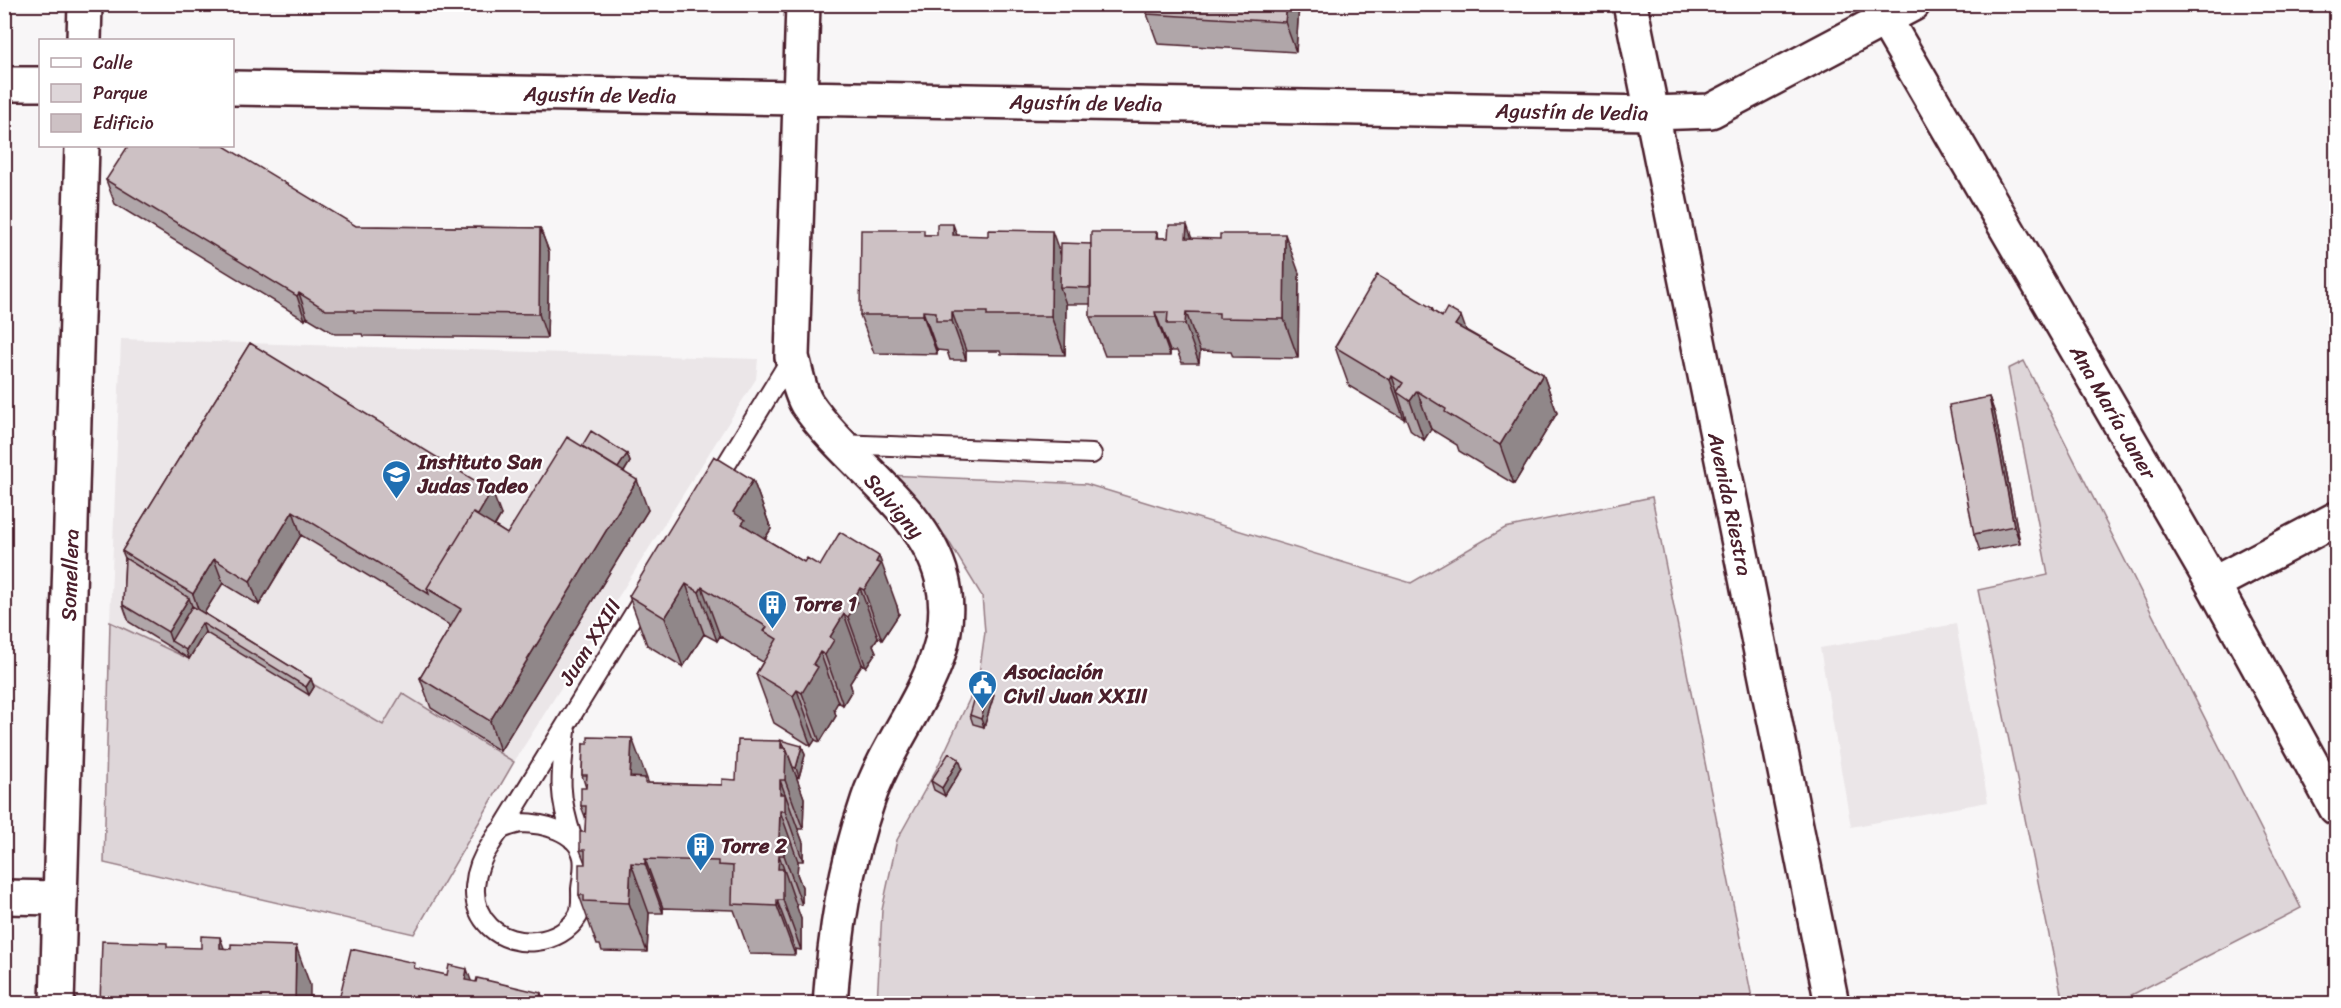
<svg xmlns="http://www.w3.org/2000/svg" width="2341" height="1008" font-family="Sriracha,sans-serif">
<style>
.built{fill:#ebe6e8}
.green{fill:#ded6d9;stroke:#947a82;stroke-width:1.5}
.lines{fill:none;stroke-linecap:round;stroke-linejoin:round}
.service-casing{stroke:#4a1f2b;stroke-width:22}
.minor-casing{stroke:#4a1f2b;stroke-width:38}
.secondary-casing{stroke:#4a1f2b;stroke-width:38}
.service{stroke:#fff;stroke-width:18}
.minor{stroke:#fff;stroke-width:33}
.secondary{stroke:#fff;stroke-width:33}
.wall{fill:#b0a6a9;stroke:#4a1f2b;stroke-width:1.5}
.shaded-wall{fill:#908789;stroke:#4a1f2b;stroke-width:1.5}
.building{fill:#cdc1c4;stroke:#4a1f2b;stroke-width:1.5}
.labels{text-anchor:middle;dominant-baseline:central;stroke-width:4.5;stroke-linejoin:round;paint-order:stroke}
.street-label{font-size:21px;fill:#4a1f2b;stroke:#fff}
.poi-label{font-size:21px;font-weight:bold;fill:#4a1f2b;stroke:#fff;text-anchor:start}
</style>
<rect width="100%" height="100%" fill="#f8f6f7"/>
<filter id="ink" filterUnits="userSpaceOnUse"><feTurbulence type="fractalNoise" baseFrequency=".0167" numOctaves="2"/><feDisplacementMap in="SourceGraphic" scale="12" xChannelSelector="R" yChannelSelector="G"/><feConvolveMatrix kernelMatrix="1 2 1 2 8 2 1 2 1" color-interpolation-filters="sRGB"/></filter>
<g filter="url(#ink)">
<path class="built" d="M121,339L758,359L756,379L514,762L403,693L383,725L210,624L189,659L110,622Z
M1956,624L1988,802L1851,827L1820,648Z"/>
<path class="green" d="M2024,361L2301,908L2116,1003H2063L1978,590L2048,575L2008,369Z
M887,475L1086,484L1411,583L1505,528L1652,497L1753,1003L877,1004L882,910L897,840L937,768L978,681L985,632L982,596L946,537Z
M110,622L189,659L210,624L383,725L402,693L514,762L414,934L104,863Z"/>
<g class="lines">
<defs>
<path id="service" d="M839,444L1092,454
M715,483L792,357
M566,731C560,778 558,795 573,840
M520,823C542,823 577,830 583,857C585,866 582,880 581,889C581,897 582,909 578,916C561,945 514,950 490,927C466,904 474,868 491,844C494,839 498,832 502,829C507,826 514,825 520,823Z
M502,829L648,591"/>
<path id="minor" d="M803,4L792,357C796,371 799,391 807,404C846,462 925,509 942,578C963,662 893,725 868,800C845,867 835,933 830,1004
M1885,19L2213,584L2336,808
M84,40L85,4
M4,84H40
M232,88L1652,113L1711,111L1913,4
M2213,584L2336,519
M4,897L60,898
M57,1004L82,146"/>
<path id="secondary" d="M1630,4L1832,1004"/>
</defs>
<use href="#service" class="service-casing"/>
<use href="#minor" class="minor-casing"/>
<use href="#secondary" class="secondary-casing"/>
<use href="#service" class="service"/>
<use href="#minor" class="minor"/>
<use href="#secondary" class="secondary"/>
</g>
<path class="wall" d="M1299,4L1296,52L1158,44L1147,14Z
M106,180L356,226L540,228L549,252L547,338L363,336L362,334H335L307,317L305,320L115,204Z
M1157,232L1159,238H1191L1299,273L1298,358L1233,357L1231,352L1200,351L1199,363H1182L1177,351H1170V356H1105L1090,317L1091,304H1066L1065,355L1001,354L1000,351H966V360H950L947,351L937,350V354L874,353L860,315L925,235H957L1061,253L1091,244Z
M1432,308L1434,312L1543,374L1557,413L1514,484L1459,451L1457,445L1431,429L1424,440L1411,431L1405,416L1404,419L1349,386L1335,347Z
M250,343L501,515L495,526L507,534L582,446L627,454L630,462L624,472L648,510L500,751L431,708L420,678L451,626L301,535L259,605L223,583L204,613L311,679L314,687L309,695L205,632L189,659L129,622L123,605L125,558L122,551Z
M1989,397L1995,414L2020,543L1980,551L1974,534Z
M753,480L771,529L765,539L804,562L820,566L897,606V607L899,614L882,640L878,637L873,645L876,652L866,667L862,664L850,683L852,690L843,705L838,702L834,709L836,716L820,742L815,740L811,746L774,723L756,674L763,662L720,636L717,641L704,634L683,667L647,645L629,596Z
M990,687L994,695L984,727L973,724L970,715Z
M583,744L648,783L722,785L736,780L802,746L805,755L799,777L796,776L804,798L803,829H798V830L803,843V861H798L797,874L802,887V905L797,904L796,906L801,919V950L795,949V955L750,954L734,910L663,908V913H649L647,952L602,951L600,945H597L579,895L585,863L580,850L585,832L586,819L581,806L586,788L582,775Z
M962,768L945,796L934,790L931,781Z"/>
<path class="shaded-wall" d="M1287,4H1299L1296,52L1285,22Z
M953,224L967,263L953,235Z
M1187,225L1201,264L1186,238Z
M540,228L549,252L547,338L539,314Z
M1052,231L1066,270L1060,287L1066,304L1065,355L1051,316Z
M1285,234L1299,273L1298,358L1284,319Z
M299,293L307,317L305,320L297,296Z
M923,311L937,350V354L923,315Z
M952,312L966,351V360L952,321Z
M1155,312L1170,351V356L1156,317Z
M1186,312L1200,351L1199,363L1185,324Z
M1461,316L1475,355L1455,325Z
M1543,374L1557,413L1514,484L1500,445Z
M1392,376L1405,416L1404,419L1390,380Z
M1417,391L1431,429L1424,440L1410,401Z
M1989,397L1995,414L2020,543L2014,526Z
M627,454L630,462L613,489L610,480Z
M637,480L648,510L500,751L490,721Z
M753,480L771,529L756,552L733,512Z
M492,491L501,515L448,601L431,591Z
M293,511L301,535L259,605L250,581Z
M879,556L897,606V607L899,614L882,640L864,590L876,562Z
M214,559L223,583L201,618L193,594Z
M686,584L704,634L683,667L665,618Z
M702,587L720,636L717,641L699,592Z
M860,588L878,637L873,645L876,652L866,667L848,617L853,600Z
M189,598L195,614L171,641L168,632Z
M844,614L862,664L850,683L852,690L843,705L825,655L830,637Z
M202,623L205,632L189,659L186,650Z
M820,652L838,702L834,709L836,716L820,742L802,693L813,664Z
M311,679L314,687L309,695L306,687Z
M990,687L994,695L984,727L981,719Z
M797,690L815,740L811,746L793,696Z
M632,738L650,787L630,777Z
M781,741L786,748L804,798L803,829L785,780L781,748Z
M802,746L805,755L799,777L796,768Z
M959,759L962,768L945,796L942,788Z
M780,780L803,843V861L785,811L780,794Z
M780,811L798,861L797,874L802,887V905L784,855L779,838Z
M779,855L801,919V950L783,900L778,869Z
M645,859L663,908V913L645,864Z
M631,863L649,913L647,952L629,903Z
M777,900L795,949V955L777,906Z
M220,937L234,976L220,948Z
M296,946L310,985V1004H295Z
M467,969L479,1004L465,980Z
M541,993L545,1004H538Z"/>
<path class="building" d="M1148,4H1287L1285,22L1147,14Z
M128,146H224L356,226L540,228L539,314L354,312V310H326L299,293L297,296L106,180Z
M937,224H953V235L988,236V230L1052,231L1051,316H987V312H952V321H936V312L923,311V315H860L861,230H924V235H937Z
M1169,225H1187L1186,238L1220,239V234H1285L1284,319L1219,318V313L1186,312L1185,324H1167L1168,312H1155L1156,317H1090L1091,232H1157L1156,238H1168Z
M1061,243L1091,244V288L1060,287Z
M1377,275L1432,308L1431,310L1442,317L1447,308L1461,316L1455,325L1543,374L1500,445L1445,412L1446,409L1417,391L1410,401L1397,392L1403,383L1392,376L1390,380L1335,347Z
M250,343L492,491L478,515L473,513L427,588L429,594L293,511L250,581L214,559L193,594L122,551Z
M1989,397L2014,526L1974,534L1949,405Z
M591,431L627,454L618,468L582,446Z
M567,437L637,480L490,721L420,678L461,609L427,588L473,513L507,534Z
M714,456L753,480L733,512L745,520L742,524L772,543L804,562L807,558L820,566L840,532L879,556L876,562L881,564L864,590L860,588L853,600L858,602L848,617L844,614L830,637L834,640L825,655L820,652L813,664L818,667L802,693L797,690L793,696L756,674L777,639L764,631L767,627L702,587L699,592L686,584L665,618L629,596Z
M125,558L189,598L168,632L123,605Z
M192,606L311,679L306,687L202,623L186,650L171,641Z
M979,683L990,687L981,719L970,715Z
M588,737L632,738L630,777L645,778V783L722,785V779L736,780L738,740L781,741V748H786L785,780H780V794H785V811H780L779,838H784V855H779L778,869H783V900H777V906L732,904L733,866L718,865V861L645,859V864L631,863L629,903L584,901V895H579V864H585V850H580V832H585L586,806H581V788H586L587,775H582L583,744H588Z
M780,740L802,746L796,768L793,767L786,748H784Z
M949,753L959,759L942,788L931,781Z
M201,936L220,937V948L231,949V944L296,946L295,1004H100L102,941L167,943V947L201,948Z
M351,949L415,963L414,968L447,975L449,965L467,969L465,980L476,982L477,978L541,993L538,1004H338Z"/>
</g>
<defs>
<symbol id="school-pin" viewBox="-11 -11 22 30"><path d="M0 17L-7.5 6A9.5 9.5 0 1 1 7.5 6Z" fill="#1f6fb2" stroke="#fff"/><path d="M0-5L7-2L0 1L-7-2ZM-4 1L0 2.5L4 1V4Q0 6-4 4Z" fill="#fff"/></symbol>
<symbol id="building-pin" viewBox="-11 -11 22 30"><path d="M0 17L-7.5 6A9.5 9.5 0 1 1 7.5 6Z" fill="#1f6fb2" stroke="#fff"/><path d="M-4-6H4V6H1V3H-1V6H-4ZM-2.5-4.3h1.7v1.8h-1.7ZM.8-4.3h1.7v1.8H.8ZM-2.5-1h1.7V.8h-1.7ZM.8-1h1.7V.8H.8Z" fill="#fff"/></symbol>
<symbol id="civic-pin" viewBox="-11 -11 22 30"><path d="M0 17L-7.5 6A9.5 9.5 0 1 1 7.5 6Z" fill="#1f6fb2" stroke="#fff"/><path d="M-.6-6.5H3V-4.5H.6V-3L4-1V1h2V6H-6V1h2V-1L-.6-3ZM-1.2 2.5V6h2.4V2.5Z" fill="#fff"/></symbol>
</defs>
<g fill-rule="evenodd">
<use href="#school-pin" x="380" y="458" width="33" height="45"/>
<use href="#building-pin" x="756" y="588" width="33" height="45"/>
<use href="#civic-pin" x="966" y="668" width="33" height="45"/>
<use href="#building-pin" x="684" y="830" width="33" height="45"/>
</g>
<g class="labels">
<g class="street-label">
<text transform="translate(600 95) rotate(1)">Agustín de Vedia</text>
<text transform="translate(1086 103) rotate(1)">Agustín de Vedia</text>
<text transform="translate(1572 112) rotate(1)">Agustín de Vedia</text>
<text transform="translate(2113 412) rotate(60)">Ana María Janer</text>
<text transform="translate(1730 504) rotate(78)">Avenida Riestra</text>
<text transform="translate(894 506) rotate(49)">Salvigny</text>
<text transform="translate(70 575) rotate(-88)">Somellera</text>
<text transform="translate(590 642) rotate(-58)">Juan XXIII</text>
</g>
<g class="poi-label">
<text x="418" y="462">Instituto San<tspan x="418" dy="24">Judas Tadeo</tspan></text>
<text x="794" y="604">Torre 1</text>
<text x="1004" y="672">Asociación<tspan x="1004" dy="24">Civil Juan XXIII</tspan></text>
<text x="721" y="846">Torre 2</text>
</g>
</g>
<rect width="2341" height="1008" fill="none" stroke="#fff" stroke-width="24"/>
<rect x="12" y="12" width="2317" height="984" fill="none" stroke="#4a1f2b" stroke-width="2" filter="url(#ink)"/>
<rect x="39" y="39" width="195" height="108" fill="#ffffff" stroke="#b7a5aa" stroke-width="1.5"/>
<rect x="51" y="58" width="30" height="9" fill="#ffffff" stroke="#b7a5aa" stroke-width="1.5"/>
<text x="93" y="69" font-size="18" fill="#4a1f2b">Calle</text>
<rect x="51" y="84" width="30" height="18" fill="#ded6d9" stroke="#b7a5aa" stroke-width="1.5"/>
<text x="93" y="99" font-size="18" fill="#4a1f2b">Parque</text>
<rect x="51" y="114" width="30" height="18" fill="#cdc1c4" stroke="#b7a5aa" stroke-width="1.5"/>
<text x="93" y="129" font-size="18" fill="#4a1f2b">Edificio</text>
</svg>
